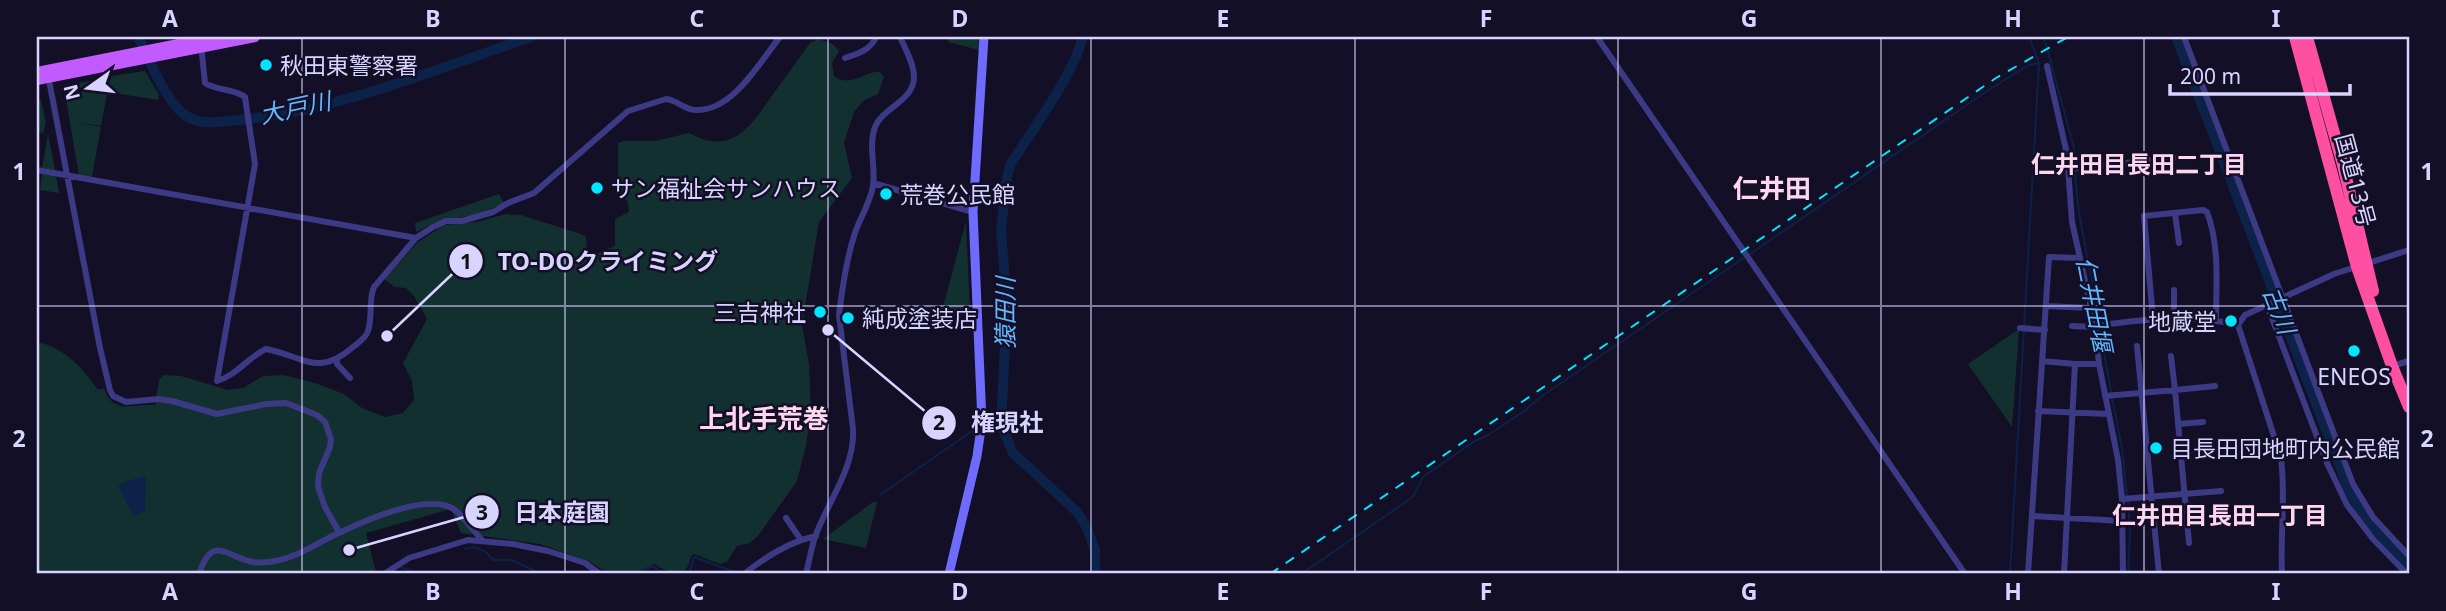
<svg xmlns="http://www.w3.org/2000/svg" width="2446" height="611" font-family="'Noto Sans','Noto Sans JP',sans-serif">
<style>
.green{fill:#12302f}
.water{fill:#0c2248}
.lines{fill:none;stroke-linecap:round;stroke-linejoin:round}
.stream{stroke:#0c2248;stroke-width:2}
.river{stroke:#0c2248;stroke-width:10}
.street{stroke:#3d3a85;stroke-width:6}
.secondary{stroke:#6f6bff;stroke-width:9}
.primary{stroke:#c25bff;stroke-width:10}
.highway{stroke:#ff4fa3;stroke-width:12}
.rail{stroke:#00e5ff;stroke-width:2;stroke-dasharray:10 9;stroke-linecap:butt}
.grid{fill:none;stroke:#d9d4ff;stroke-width:2;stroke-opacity:0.55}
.poi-dot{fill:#00e5ff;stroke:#130f26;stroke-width:2.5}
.labels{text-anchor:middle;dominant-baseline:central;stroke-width:5;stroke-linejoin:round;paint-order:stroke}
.poi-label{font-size:23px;fill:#d9d4ff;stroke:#130f26;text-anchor:start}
.street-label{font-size:23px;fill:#d9d4ff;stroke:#130f26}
.water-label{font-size:24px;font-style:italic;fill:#62b6ff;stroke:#130f26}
.neighbourhood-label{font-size:24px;font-weight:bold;fill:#ffd6f0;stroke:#130f26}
.quarter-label{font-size:26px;font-weight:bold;fill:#ffd6f0;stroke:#130f26}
.leader{fill:none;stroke:#d9d4ff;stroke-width:2.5}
.callout-dot{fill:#d9d4ff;stroke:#130f26;stroke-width:2.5}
.mark-label{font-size:21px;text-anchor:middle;font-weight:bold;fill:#111}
.callout-label{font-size:24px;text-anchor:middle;font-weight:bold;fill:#d9d4ff;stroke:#130f26;stroke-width:5;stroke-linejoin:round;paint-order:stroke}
.neatline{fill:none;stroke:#d9d4ff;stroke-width:2.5}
.grid-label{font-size:23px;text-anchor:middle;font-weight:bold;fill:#d9d4ff}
</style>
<rect width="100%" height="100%" fill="#130f26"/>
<path class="green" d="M949,37H980L979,50L948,42Z
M818,39L833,44L839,51L832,63L834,76C852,89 866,70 880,72L884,77L878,94L863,101L854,112L844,143L852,178L819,222L802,325L809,364L811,412L806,446L797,481L758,536L750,543L737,546L727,562L720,564L694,554L691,556C687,580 671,575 655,564L631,574H609L590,562L540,544L461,533L451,509L366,533L376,572L373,574H37V342C65,348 82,367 98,390L104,388C113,416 134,403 155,405L159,380L163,375L181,376L228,390L243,388L263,376L284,375L315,383L344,394L362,408L385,417L403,413L414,400L412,381L403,363L427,319L414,296L406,288L395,287L384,279L418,242L444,225L477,222L506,214L521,215L581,234L586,237L587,252L591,256L615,246V219L629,212L628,203L618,187V143L623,141H655L689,133C731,156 749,129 771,97C784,79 797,61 810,43Z
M145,71L159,95L158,100L108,92L111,76Z
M110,77L101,126L77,122L101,127L92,177L79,175L65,94L69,85Z
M37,99L41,100L46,123L43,133L37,132Z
M48,134L55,170L42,168Z
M42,173L56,176L59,193L40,190Z
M499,194L504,203L480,214L436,222L416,232L415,223Z
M966,221L970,315L943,307Z
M2016,331H2019L2012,427L1968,364Z
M873,502H877L866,548L823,539Z"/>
<path class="water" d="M146,475L145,511L134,516L118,487L122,483Z"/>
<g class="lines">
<path class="stream" d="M2044,37L2074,148L2075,165
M2075,170C2077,222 2092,272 2100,323
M1750,254L1990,89L2029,65L2039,63
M2100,329L2111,392
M2112,398L2122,449L2127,496
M999,425H1001
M880,495L972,431
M2128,502L2130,531L2128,574
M465,549L475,547L486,552L493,560H512L541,574
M401,567L417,574
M634,574L653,566L663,574
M689,574L694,557L740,574
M1301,574L1413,497L1423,477L1473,442L1488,435L1523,412L1542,396L1745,257
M2010,574L2039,63L2029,37"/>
<path class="river" d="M138,37C150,59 166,105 188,117C204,126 223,121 240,120C340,110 436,69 531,37
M1082,37C1078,68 1029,135 1010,165L1007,177L1001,230L1007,306L1001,425L1013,453L1077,512L1086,526L1095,550V574
M2176,37L2349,490L2361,512L2409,568"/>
<path class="street" d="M1597,37L1965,574
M2184,37L2353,484L2373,517L2409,556
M203,46L202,54L205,83C217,91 233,88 245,97L255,164L217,381C237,375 247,358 266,349C304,356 317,378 353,347C359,342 366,338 368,331C373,316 368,301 374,287L416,238L433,227L446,221H462L493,212L508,203L534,193L628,111L666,99C677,100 685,110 696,110C733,111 759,63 780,37
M845,58C857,54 871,50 876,37
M2047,66L2067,154L2072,222L2095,326L2099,364L2118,460L2122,499L2123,574
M48,75L100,348L110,390L113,396L126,402L158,399L172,401L217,414L266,404L286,403L317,415L325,422L331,439L330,447L319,473L318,487L325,507L339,532
M2069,169L2183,157
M37,170L416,238
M873,183L973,212
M2175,213L2179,243
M2267,305L2327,463L2347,505L2373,539L2407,574
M2047,306L2090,308
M2174,318V290
M2153,319L2144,216L2203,210L2207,212C2220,247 2216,284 2216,320
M2238,325L2281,458C2286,496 2280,536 2282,574
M2238,325L2245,315L2334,274L2409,250
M2072,326L2095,327
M2095,326C2143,319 2190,314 2238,325
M2020,328L2045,330
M2137,346L2159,574
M2171,356L2175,390L2215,386
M337,360V364L350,378
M2042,361L2075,364L2064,574
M2075,364H2099
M2392,366L2409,361
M2105,396L2175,390L2189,543
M2038,411L2108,414
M2178,424L2203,422
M2122,499L2221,491
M2032,516L2123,521
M786,518L801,540
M199,574C212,533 227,557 253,562C258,563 265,562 269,562C296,559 316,543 339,533C366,520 424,494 452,508C463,514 473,531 482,540
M384,574L409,558L468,540L513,544L548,551L585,563L600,574
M744,574C765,557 788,542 816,536
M806,574C809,562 811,549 815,537C828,501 855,468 853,429L839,315C842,290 846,261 854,236C859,219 870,204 873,186C876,167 868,146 875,127C882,108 914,101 914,77C914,64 905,48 900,37
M2028,574L2049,257L2079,258"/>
<path class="secondary" d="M949,574L977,456L982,422L973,212L984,37"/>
<path class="primary" d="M37,72L214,37
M37,80L255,37"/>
<path class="highway" d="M2295,37L2357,267L2392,366L2409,407
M2307,37L2343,165L2373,291"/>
<path class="rail" d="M1270,574L1996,78L2068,37"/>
</g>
<path class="grid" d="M302,37V574M565,37V574M828,37V574M1091,37V574M1355,37V574M1618,37V574M1881,37V574M2144,37V574M37,306H2409"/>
<g class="poi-dot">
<circle cx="266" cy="65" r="7"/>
<circle cx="597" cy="188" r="7"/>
<circle cx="886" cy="194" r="7"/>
<circle cx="820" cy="312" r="7"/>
<circle cx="848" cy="318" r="7"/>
<circle cx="2231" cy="321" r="7"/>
<circle cx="2354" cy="351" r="7"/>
<circle cx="2156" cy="448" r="7"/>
</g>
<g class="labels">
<g class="poi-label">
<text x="280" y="65">秋田東警察署</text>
<text x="611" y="188">サン福祉会サンハウス</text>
<text x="900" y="194">荒巻公民館</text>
<text x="806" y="312" text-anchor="end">三吉神社</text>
<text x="862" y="318">純成塗装店</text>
<text x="2217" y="321" text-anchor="end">地蔵堂</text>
<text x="2354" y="376" text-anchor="middle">ENEOS</text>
<text x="2170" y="448">目長田団地町内公民館</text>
</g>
<g class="street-label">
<text transform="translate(2356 180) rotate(75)">国道13号</text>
</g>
<g class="water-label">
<text transform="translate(295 107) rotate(-12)">大戸川</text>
<text transform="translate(2095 304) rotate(79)">仁井田堰</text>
<text transform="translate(2280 310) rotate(69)">古川</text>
<text transform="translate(1004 313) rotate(-90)">猿田川</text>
</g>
<g class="neighbourhood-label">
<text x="2139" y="163">仁井田目長田二丁目</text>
<text x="2220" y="514">仁井田目長田一丁目</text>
</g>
<g class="quarter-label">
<text x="1772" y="188">仁井田</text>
<text x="764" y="418">上北手荒巻</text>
</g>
</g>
<path class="leader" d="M387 336L466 261M828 330L939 423M349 550L482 512"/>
<g class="callout-dot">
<circle cx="387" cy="336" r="7"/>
<circle cx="828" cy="330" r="7"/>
<circle cx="349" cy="550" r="7"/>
<circle cx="466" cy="261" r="18"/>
<circle cx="939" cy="423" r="18"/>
<circle cx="482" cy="512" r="18"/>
</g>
<g class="mark-label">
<text x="466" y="269">1</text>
<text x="939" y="430">2</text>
<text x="482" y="520">3</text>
</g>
<g class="callout-label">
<text x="608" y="270">TO-DOクライミング</text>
<text x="1007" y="431">権現社</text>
<text x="562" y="521">日本庭園</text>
</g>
<rect width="2446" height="611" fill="none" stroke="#130f26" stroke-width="77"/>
<g transform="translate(88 88) rotate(256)" stroke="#130f26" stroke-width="5" paint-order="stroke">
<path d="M0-5L12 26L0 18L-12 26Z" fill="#d9d4ff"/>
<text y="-10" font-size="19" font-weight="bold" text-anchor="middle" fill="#d9d4ff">N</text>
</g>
<path d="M2170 84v10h180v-10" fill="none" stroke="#d9d4ff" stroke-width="3.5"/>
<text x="2180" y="84" font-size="21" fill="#d9d4ff" stroke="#130f26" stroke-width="5" paint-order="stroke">200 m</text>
<rect x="38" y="38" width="2370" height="534" class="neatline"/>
<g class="grid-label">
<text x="170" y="27">A</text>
<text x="433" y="27">B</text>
<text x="697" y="27">C</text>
<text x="960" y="27">D</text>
<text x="1223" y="27">E</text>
<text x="1486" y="27">F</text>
<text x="1749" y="27">G</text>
<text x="2013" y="27">H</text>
<text x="2276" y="27">I</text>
<text x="19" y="180">1</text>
<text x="2427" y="180">1</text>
<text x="19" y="447">2</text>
<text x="2427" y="447">2</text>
<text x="170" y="600">A</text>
<text x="433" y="600">B</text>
<text x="697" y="600">C</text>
<text x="960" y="600">D</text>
<text x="1223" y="600">E</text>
<text x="1486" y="600">F</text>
<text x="1749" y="600">G</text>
<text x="2013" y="600">H</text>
<text x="2276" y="600">I</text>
</g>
</svg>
